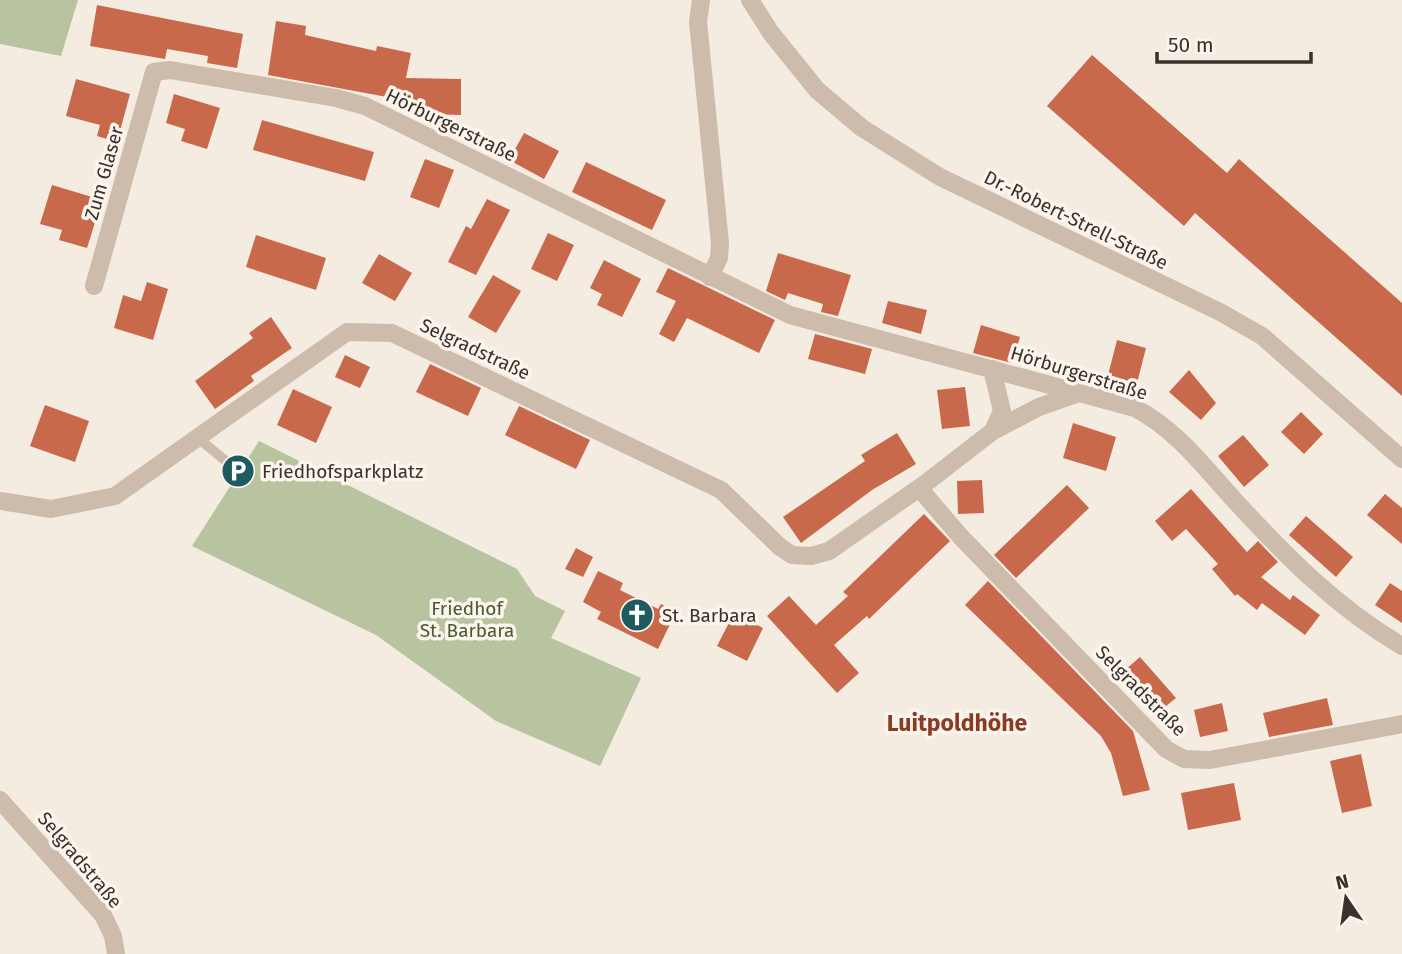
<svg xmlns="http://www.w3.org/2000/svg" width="1402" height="954" font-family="'Fira Sans',sans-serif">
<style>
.green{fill:#b8c4a0}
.building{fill:#c8694b}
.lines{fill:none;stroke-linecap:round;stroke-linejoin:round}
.service{stroke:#cdbbac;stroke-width:10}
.minor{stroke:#cdbbac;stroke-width:18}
.labels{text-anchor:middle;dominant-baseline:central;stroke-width:7;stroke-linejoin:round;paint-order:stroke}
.street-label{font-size:19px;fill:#3b302b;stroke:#fbf5ee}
.poi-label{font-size:19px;fill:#3b302b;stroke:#fbf5ee;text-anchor:start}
.park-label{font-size:19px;fill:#4a5a2e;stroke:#fbf5ee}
.quarter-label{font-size:23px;font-weight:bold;fill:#8c3b22;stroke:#fbf5ee}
</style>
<rect width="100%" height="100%" fill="#f4ebe1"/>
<path class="green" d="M0,0H78L61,56L0,44Z
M259,441L517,569L535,596L565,611L551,638L641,678L600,766L496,721L376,635L192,546Z"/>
<path class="building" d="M97,5L243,34L237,68L207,63L208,56L167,49L165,59L90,46Z
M276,21L306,26L305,35L376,51L377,46L411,53L406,78L461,79V115L425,114V104L268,75Z
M1092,55L1227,173L1239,159L1402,303V396L1195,213L1184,226L1047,106Z
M76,79L130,94L117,142L97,136L100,125L66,116Z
M174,94L220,108L207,149L181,141L185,129L166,123Z
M262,120L374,152L365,181L253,150Z
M524,133L559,151L544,179L509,160Z
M425,159L454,170L439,208L410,197Z
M586,162L666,200L652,230L572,192Z
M52,185L102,200L87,248L59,240L62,230L40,224Z
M487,199L510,210L476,275L448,262L466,226L471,229Z
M548,233L574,245L557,281L531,269Z
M256,235L326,258L316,290L246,267Z
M778,253L851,275L838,316L821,312L823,304L788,293L785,300L766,291Z
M379,254L412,273L395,301L362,283Z
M604,260L641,279L622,317L597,305L602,294L590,288Z
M668,268L775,320L759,353L687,318L674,342L659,334L676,301L656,292Z
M493,275L521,291L496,333L468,317Z
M147,282L168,289L153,340L114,328L123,295L141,301Z
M888,301L927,310L921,334L882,323Z
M271,317L292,348L251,376L254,381L215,409L195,381L253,338L249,333Z
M981,325L1020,337L1012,363L973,353Z
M815,334L872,349L865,374L808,359Z
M1117,340L1146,348L1135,391L1106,383Z
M345,355L370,367L360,388L335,377Z
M430,364L481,388L468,416L416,392Z
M1189,370L1216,403L1201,420L1169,392Z
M965,387L970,426L942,429L937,390Z
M293,389L332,407L316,443L277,425Z
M45,405L89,421L75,462L30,446Z
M519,406L590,440L576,469L505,435Z
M1301,412L1323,434L1304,454L1281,432Z
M1073,423L1116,437L1106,471L1063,458Z
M897,433L916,464L872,490L801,543L783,517L865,461L861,455Z
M1243,435L1269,465L1244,487L1218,456Z
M982,480L984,513L958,514L957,481Z
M1067,485L1089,508L1016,578L994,555Z
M1191,489L1247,552L1258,541L1278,562L1261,577L1290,600L1293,595L1320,615L1305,635L1262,603L1257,610L1237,594L1235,596L1212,569L1218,564L1186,529L1172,541L1155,521Z
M1385,494L1402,508V544L1367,515Z
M924,514L950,541L869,619L867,616L834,645L859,673L837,693L767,616L789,596L816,625L848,596L843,592Z
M1306,516L1353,557L1336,577L1289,535Z
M576,548L593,557L583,577L565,569Z
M598,571L623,583L620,590L658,609L661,604L676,612L658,649L597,619L601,612L583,602Z
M988,581L1133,731L1150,790L1123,796L1111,753L1101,736L965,605Z
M1390,583L1402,591V623L1375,605Z
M734,613L763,628L747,661L717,646Z
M1140,657L1176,698L1161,710L1125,670Z
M1327,698L1333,725L1269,737L1263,713Z
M1222,703L1228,731L1200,737L1194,710Z
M1361,754L1372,806L1342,813L1330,761Z
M1234,783L1241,820L1188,830L1181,793Z"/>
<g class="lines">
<path class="service" d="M198,438L238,471"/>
<path class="minor" d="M701,0L698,22L720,243L719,258L710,277
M750,0L771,33L817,90L862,128L940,177L1220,312L1262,336L1402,459
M94,286L154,72L170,70L336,98L365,106L790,315L1135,408C1177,430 1205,468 1236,502C1287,557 1337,608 1402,646
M992,369L1002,411L993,431
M919,488L960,536L1166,749L1184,759L1210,760L1402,724
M0,501L51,509L115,496L347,332L392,333L721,490L780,547L792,555L811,556L829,551L922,486L993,431L1039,407L1079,393
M0,800L103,915L113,936L116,954"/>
</g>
<defs>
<symbol id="parking-disc" viewBox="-11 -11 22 22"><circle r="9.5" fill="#1f5a5e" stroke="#fbf5ee"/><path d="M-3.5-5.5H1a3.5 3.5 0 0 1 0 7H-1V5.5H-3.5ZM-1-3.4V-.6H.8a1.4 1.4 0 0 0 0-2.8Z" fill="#fff"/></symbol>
<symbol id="church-disc" viewBox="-11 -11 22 22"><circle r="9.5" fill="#1f5a5e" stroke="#fbf5ee"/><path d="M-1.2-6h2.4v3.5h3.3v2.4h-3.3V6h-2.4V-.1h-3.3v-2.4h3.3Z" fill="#fff"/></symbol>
</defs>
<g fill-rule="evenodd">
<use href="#parking-disc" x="219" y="452" width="38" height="38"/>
<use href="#church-disc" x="618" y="596" width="38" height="38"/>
</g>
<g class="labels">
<g class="street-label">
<text transform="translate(451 125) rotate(26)">Hörburgerstraße</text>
<text transform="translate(104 173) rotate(-74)">Zum Glaser</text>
<text transform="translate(1076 220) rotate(26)">Dr.-Robert-Strell-Straße</text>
<text transform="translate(475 349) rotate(25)">Selgradstraße</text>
<text transform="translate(1079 373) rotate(17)">Hörburgerstraße</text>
<text transform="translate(1141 691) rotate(45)">Selgradstraße</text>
<text transform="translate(80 860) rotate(50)">Selgradstraße</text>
</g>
<g class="poi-label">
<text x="262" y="471">Friedhofsparkplatz</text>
<text x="662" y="615">St. Barbara</text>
</g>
<g class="park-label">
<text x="467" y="608">Friedhof<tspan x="467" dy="22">St. Barbara</tspan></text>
</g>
<g class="quarter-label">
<text x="957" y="723">Luitpoldhöhe</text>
</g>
</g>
<g transform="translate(1346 898) rotate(347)" stroke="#fbf5ee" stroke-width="5" paint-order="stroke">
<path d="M0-5L12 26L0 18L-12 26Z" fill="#3b302b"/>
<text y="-10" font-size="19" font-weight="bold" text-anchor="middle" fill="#3b302b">N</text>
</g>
<path d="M1157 52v10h154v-10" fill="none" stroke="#3b302b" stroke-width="3.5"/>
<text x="1168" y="52" font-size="21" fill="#3b302b" stroke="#fbf5ee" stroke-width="5" paint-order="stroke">50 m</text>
</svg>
